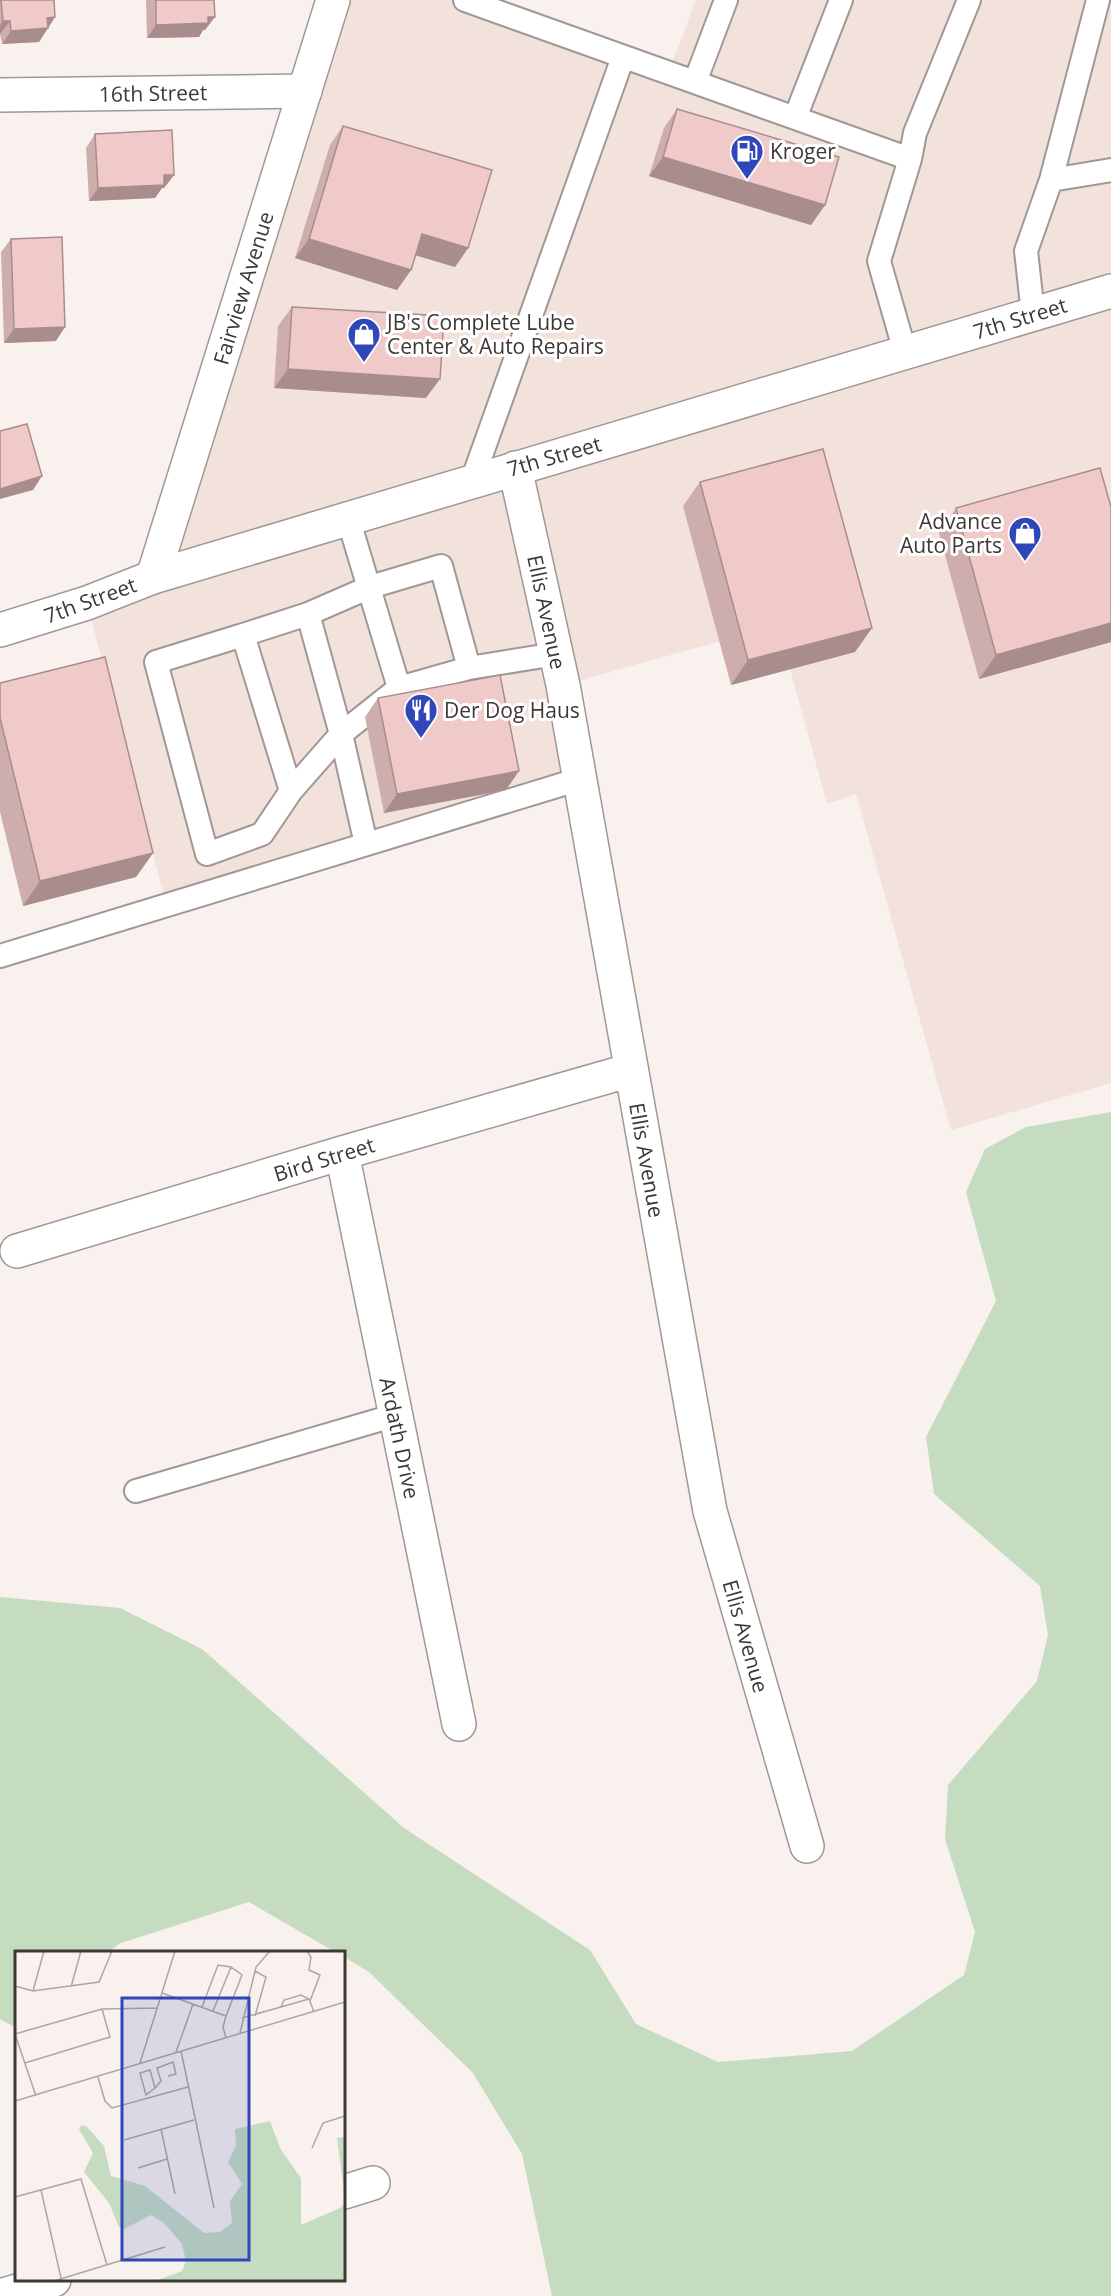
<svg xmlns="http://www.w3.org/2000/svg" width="1111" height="2296" font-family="'Open Sans',sans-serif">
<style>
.built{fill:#f2e2db}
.green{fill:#c5dcc1}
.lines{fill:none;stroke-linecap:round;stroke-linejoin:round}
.service-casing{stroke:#9f9894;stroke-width:26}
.minor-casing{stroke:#9f9894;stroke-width:36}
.tertiary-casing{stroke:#9f9894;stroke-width:36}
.secondary-casing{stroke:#9f9894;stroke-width:36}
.service{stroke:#fff;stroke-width:22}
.minor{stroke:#fff;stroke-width:33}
.tertiary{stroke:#fff;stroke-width:33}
.secondary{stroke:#fff;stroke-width:33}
.wall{fill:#ceaeac}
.shaded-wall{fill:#a88d8c}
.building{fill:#f0cac8;stroke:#a88d8c;stroke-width:1.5}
.labels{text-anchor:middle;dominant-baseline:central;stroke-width:6;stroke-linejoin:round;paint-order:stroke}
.street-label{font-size:21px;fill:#3b3836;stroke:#fff}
.poi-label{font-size:21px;fill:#3b3836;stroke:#fff;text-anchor:start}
.inset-road{fill:none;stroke:#ada7a4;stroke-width:1.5}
.view{fill:#2f47b8;fill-opacity:0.15;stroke:#2f47b8;stroke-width:3}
.inset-edge{fill:none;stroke:#3b3836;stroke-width:3}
</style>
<rect width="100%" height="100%" fill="#f9f1ee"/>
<path class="built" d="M333,0H465L670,68L696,0H1111V1083L951,1130L856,794L827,804L778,625L563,685L580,779L166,904L87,603L153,577Z"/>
<path class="green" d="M1111,1112V2296H552L522,2154L473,2073L369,1972L344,1957V1952H335L249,1902L121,1943L108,1952H16V2025L14,2027L0,2019V1597L120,1608L202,1649L404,1828L590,1950L636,2024L718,2062L852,2051L964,1975L975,1932L945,1839L948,1785L1037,1681L1048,1635L1040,1586L934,1494L926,1437L996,1301L966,1192L985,1149L1026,1127Z"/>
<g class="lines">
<defs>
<path id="service" d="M465,0L910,159L879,261L905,352
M695,82L726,0
M795,118L841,0
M910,159L915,133L969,0
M1051,180L1111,170
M1033,314L1026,251L1051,180L1098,0
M472,481L623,57
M348,518L399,688L341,734L366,844
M243,635L308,614
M469,668L556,654
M291,791L262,834L207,854L156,662L243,635L291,791L341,734L308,614L370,587L441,566L469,668L399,688
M0,956L580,779
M136,1491L396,1415"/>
<path id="minor" d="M0,95L305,91
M515,468L563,685L710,1511L807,1846
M342,1153L459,1724
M17,1251L342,1153L631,1070
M344,2192L373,2183
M0,2296L54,2280"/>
<path id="tertiary" d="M153,577L333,0"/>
<path id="secondary" d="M0,630L87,603L153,577L1111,291"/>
</defs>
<use href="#service" class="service-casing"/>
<use href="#minor" class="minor-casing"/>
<use href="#tertiary" class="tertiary-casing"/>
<use href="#secondary" class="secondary-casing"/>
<use href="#service" class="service"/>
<use href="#minor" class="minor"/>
<use href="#tertiary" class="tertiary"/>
<use href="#secondary" class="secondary"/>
</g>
<path class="wall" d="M0,0H54L55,17L39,42L2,44L0,34Z
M146,0H214L205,30H203L199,37L147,38Z
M677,109L825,205L811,225L649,176L664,128Z
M343,126L468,248L455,267L415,255L411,270L397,290L295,258L330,145Z
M95,134L174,175L164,188H162L155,198L89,201L86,148Z
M11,239L56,341L4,343L1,252Z
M292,307L426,398L274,388L278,326Z
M700,482L872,628L855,652L731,685L683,506Z
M1111,507V642L979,679L939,533L956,508Z
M0,683L153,853L136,877L23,906L0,812Z
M378,698L506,790L384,813L365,717Z"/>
<path class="shaded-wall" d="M55,17L39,42L2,44L11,31L47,18Z
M208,17H215L205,30H203L199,37L147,38L156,25Z
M3,21H10L0,34V25Z
M663,157L825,205L811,225L649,176Z
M164,175H174L164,188H162L155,198L89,201L98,188Z
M422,234L468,248L455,267L408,253Z
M309,239L411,270L397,290L295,258Z
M65,327L56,341L4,343L14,329Z
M288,369L440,379L426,398L274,388Z
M42,476L33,490L0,499V489Z
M1111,623V642L979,679L996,655Z
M872,628L855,652L731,685L748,660Z
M519,771L506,790L384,813L397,794Z
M153,853L136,877L23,906L40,881Z"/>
<path class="building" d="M1,0H54L55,17L47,18L48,28L11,31L10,21H3Z
M156,0H214L215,17H208V23L156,25Z
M677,109L839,157L825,205L663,157Z
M343,126L492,170L468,248L422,234L411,270L309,239Z
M172,130L174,175H164V185L98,188L95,134Z
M62,237L65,327L14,329L11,239Z
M292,307L444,316L440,379L288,369Z
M27,424L42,476L0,489V431Z
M823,449L872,628L748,660L700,482Z
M1100,468L1111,507V623L996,655L956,508Z
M105,657L153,853L40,881L0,718V683Z
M500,675L519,771L397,794L378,698Z"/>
<defs>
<symbol id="fuel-pin" viewBox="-11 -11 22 30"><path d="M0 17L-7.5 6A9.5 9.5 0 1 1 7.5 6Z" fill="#2f47b8" stroke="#fff"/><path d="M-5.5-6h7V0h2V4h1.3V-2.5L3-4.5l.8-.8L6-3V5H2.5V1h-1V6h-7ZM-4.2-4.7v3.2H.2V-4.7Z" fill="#fff"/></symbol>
<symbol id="shop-pin" viewBox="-11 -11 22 30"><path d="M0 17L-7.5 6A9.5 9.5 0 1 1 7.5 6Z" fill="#2f47b8" stroke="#fff"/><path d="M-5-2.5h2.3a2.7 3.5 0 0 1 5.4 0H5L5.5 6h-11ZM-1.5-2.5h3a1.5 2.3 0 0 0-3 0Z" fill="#fff"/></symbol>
<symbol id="restaurant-pin" viewBox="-11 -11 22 30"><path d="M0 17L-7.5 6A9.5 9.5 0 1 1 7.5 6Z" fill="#2f47b8" stroke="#fff"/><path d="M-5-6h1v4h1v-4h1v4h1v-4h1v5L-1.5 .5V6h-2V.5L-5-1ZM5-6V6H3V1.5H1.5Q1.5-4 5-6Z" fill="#fff"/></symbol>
</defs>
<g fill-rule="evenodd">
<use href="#fuel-pin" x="728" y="132" width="38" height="52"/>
<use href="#shop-pin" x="345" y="315" width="38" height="52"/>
<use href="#shop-pin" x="1006" y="514" width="38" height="52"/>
<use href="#restaurant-pin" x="402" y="691" width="38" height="52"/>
</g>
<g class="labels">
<g class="street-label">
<text transform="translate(153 93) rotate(-1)">16th Street</text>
<text transform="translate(243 288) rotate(-73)">Fairview Avenue</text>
<text transform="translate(1020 318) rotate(-17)">7th Street</text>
<text transform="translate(554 456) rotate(-16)">7th Street</text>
<text transform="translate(90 600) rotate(-20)">7th Street</text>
<text transform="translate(547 612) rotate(78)">Ellis Avenue</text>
<text transform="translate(324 1159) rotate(-17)">Bird Street</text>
<text transform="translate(647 1160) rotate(80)">Ellis Avenue</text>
<text transform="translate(400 1438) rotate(78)">Ardath Drive</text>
<text transform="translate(746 1636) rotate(74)">Ellis Avenue</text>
</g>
<g class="poi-label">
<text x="770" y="151">Kroger</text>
<text x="387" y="322">JB's Complete Lube<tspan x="387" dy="24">Center &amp; Auto Repairs</tspan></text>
<text x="1002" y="521" text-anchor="end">Advance<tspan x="1002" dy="24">Auto Parts</tspan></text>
<text x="444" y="710">Der Dog Haus</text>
</g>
</g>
<g transform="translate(15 1951)">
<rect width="330" height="330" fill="#f9f1ee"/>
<path d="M255,170L266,199L286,227V274L325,257L330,251V330H140L167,320L171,310L167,293L149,272L136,264L109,278L104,276L94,252L69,221L78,202L64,178L67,174L72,176L89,195L96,225L130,235L189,282L205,281L217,272L215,250L227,233L213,211L221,195L220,178ZM330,186V247L322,187Z" fill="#c5dcc1"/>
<path class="inset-road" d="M292,0L296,6L294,19L305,24L295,50M240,20L251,26L240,65M0,35L18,40L84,31L97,0M56,36L66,0M18,40L29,0M147,42L211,65L208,76L211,87M187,56L203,14L216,16L227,24L211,65M266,56L269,49L286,44L294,48L299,61M198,60L216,16M227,67L294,48M225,82L241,16L255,0M0,83L87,58L142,57M0,83L21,145M166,100L199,257M161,101L178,53M10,112L95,86L87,58M125,112L160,0M83,126L90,150L97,157L173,136M140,137L131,144L125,122L135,119L140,137L146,130L142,117L158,111L161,123L153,125M0,150L330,51M146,178L160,243M109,189L179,169M297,197L308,172L330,165M123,217L152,208M26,239L46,327M0,246L66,228L92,314M39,330L150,296"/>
<path class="view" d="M107,47H234V309H107Z"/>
<rect width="330" height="330" class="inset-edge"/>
</g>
</svg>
